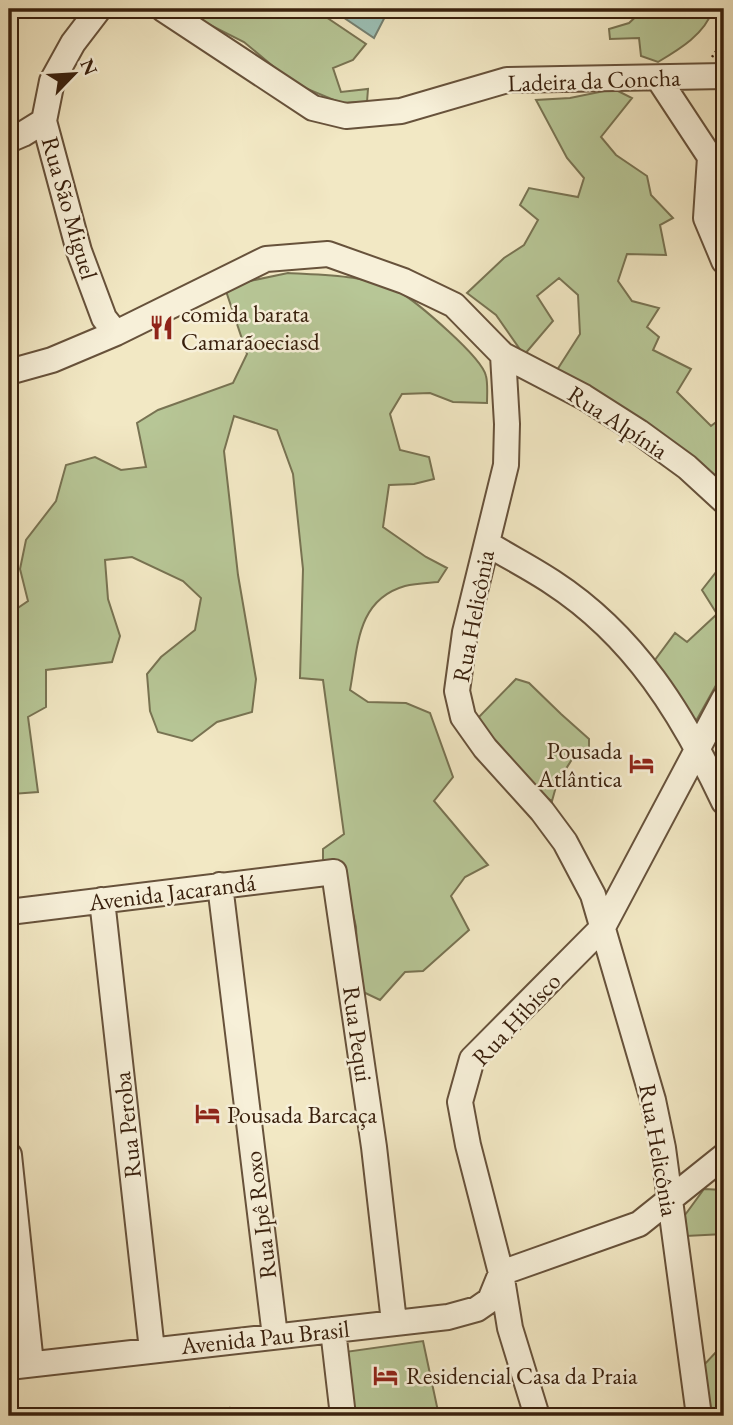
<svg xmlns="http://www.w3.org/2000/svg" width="733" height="1425" font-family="'EB Garamond',serif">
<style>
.green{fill:#b7c696;stroke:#787352;stroke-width:2}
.water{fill:#9bc0b6;stroke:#748072;stroke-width:2}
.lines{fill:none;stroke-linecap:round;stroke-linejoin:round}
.minor-casing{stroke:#67523b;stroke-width:28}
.path{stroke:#39200d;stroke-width:2.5;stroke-dasharray:2 3.5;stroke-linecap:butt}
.minor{stroke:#f7f0d9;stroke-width:24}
.labels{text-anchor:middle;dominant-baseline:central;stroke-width:5;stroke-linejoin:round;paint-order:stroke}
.street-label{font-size:24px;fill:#39200d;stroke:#f7f0d9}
.poi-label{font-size:24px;fill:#39200d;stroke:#f7f0d9;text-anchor:start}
</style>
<rect width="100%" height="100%" fill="#f2e8c4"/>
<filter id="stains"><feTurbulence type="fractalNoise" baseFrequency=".00286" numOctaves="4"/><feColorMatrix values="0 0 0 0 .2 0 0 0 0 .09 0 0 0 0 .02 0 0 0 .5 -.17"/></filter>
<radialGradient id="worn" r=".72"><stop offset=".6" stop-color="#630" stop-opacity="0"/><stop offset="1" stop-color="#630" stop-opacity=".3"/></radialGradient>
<path class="green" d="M189,9H314L366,44L353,60L333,68L341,92L368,89L367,102L341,103L293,83L244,42L206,23Z
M644,9H713C705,34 680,49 658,62L641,56L639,38L610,39L609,29L629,23Z
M614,89L632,98L601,137L616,155L647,176L651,195L673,218L660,225L666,255L627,254L618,281L632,301L659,308L647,327L659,337L653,350L691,369L677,392L711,426L724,416V492L557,370L580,334L578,295L559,278L537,296L553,321L524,355L496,315L467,293L504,258L524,245L538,220L520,205L529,188L578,197L584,178L567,158L536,100L570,98Z
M288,273C321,275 369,275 398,291C417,302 482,357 486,376C488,384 487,395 487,403L453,402L430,393L402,394L390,414L400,450L429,457L434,479L414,484L389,485L383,527L426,557L447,568L438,582C428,583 416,583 405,586C356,600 358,648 350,690L368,702L406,703L430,713L453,777L434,801L488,865L465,877L451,896L469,930L423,971L405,972L380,1000L359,990L356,927L342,865L323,862V849L344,834L323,680L300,678L303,569L293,474L277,430L234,416L224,451L238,575L256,679L252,712L217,722L192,741L158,732L150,711L147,674L161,657L195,630L201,598L183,581L132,557L105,560L108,599L120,636L112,662L46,670V707L28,717L38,792L12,794L9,781V614L28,601L20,569L26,540L56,501L66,465L95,457L121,470L146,467L137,423L158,410L233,383L247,354L226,291L245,282Z
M724,562V671L696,721L652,664L675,633L687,642L717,614L702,590Z
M516,679L529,683L561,714L589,739V753H576L557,783L552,801L537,792L475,721Z
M704,1189L724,1190V1234L686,1236L685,1215Z
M423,1341L439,1416H353L345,1352Z
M724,1348V1416H712L705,1400L702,1367L716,1352Z"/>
<path class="water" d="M331,9H389L374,38Z"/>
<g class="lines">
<defs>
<path id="minor" d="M99,9L73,43L52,81L44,121L79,251L104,318L116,333
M163,9L313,108L346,116L401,111L507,80L724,76
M658,78L710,157L724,167
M9,140L23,134L44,121
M710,157L706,218L724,261
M503,355L507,424L506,465L465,632L457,691L463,717L485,748L542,811L565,842L593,895L653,1100L663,1148L699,1416
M9,372L52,360L116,333L266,259L328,254L404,281L454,305L503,355L584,397L639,432L687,467L724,501
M488,544C509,557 531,568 552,582C635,636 683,715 724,802
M220,885L275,1336
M102,900L152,1350
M9,912L334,872L374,1147L394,1322
M9,1155L31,1364
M501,1273L639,1224L724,1156
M333,1330L343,1416
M9,1367L448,1317L477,1309L490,1300L501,1273
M537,1416L510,1328L501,1273L468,1145L460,1102L472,1059L603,927L724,699"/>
</defs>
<use href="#minor" class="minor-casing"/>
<path class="path" d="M712,57L724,40
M229,1407L230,1416"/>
<use href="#minor" class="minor"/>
</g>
<defs>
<symbol id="restaurant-bare" viewBox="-9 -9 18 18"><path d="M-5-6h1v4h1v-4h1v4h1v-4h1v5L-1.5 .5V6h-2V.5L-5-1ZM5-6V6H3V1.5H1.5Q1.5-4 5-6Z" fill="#8f2418" stroke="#f7f0d9" stroke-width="2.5" paint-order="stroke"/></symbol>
<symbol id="hotel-bare" viewBox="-9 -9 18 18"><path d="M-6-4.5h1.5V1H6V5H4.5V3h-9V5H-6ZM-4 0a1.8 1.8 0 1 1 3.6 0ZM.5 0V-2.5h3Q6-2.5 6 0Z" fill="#8f2418" stroke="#f7f0d9" stroke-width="2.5" paint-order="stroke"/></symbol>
</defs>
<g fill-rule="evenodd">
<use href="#restaurant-bare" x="144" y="310" width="35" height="35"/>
<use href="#hotel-bare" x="624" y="746" width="35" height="35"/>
<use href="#hotel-bare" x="190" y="1096" width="35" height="35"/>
<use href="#hotel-bare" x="368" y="1358" width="35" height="35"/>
</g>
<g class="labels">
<g class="street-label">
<text transform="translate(594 80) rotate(-2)">Ladeira da Concha</text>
<text transform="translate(70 208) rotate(74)">Rua São Miguel</text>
<text transform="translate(618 422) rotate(33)">Rua Alpínia</text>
<text transform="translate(473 616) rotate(-79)">Rua Helicônia</text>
<text transform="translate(172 892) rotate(-7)">Avenida Jacarandá</text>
<text transform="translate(516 1019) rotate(-47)">Rua Hibisco</text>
<text transform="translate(358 1034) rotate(82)">Rua Pequi</text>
<text transform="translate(127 1125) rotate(-96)">Rua Peroba</text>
<text transform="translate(659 1150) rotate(80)">Rua Helicônia</text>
<text transform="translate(260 1215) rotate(-97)">Rua Ipê Roxo</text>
<text transform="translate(265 1337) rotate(-6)">Avenida Pau Brasil</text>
</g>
<g class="poi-label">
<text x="181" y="313">comida barata<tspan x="181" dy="28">Camarãoeciasd</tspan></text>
<text x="622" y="750" text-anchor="end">Pousada<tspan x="622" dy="28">Atlântica</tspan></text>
<text x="227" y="1114">Pousada Barcaça</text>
<text x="406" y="1375">Residencial Casa da Praia</text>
</g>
</g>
<rect width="733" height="1425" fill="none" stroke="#f2e8c4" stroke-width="35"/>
<rect x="10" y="10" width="712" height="1404" fill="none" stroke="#39200d" stroke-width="3.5"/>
<rect x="18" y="18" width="698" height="1390" fill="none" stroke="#39200d" stroke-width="2"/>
<g transform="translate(74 74) rotate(65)" stroke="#f7f0d9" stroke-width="5" paint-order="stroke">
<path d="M0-5L12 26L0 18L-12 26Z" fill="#39200d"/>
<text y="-10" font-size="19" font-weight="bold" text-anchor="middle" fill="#39200d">N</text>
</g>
<rect width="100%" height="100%" filter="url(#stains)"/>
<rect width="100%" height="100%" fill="url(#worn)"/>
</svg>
